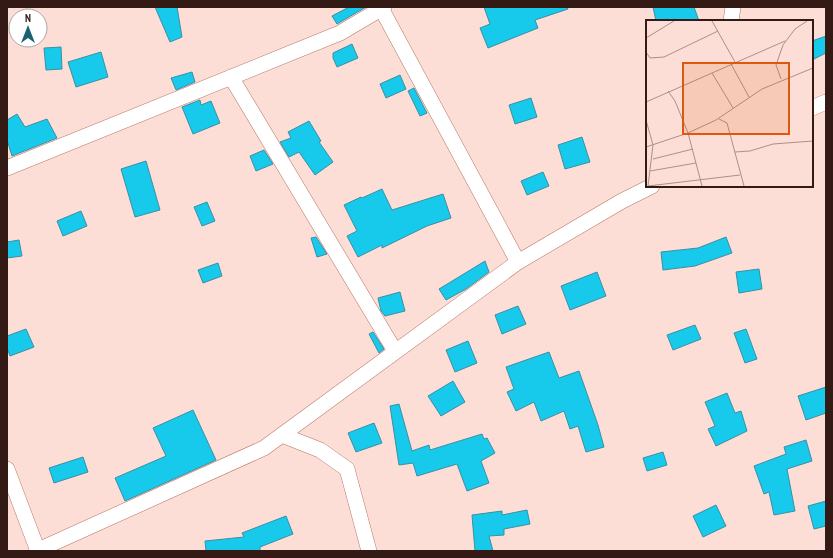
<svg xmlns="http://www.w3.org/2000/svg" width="833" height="558" font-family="'PT Sans Narrow',sans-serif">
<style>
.building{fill:#17c9ea;stroke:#3a90a4}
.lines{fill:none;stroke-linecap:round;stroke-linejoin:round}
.street-casing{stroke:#b97766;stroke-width:16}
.street{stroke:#fff;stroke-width:15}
.inset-road{fill:none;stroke:#ac9088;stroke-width:1}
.view{fill:#df560c;fill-opacity:0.15;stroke:#df560c;stroke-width:2}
.inset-edge{fill:none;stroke:#341a14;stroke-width:2}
</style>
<rect width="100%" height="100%" fill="#fcded6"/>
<path class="building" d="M155,7H177L182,37L170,42Z
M349,7H366L337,24L332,16Z
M484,7H567L568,9L535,20L538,28L488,48L480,28L490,24Z
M653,7H694L699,21H656Z
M826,36V53L812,60V41Z
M352,44L358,58L337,67L333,58V53Z
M61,47L62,69L46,70L44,48Z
M101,52L108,77L76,87L68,62Z
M192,72L195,82L176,90L171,78Z
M400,75L406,89L386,98L380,84Z
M414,88L427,113L420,116L408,91Z
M531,98L537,117L515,124L509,105Z
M200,100L201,105L211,101L220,123L193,134L182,107Z
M17,114L25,127L47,119L57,138L12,156L7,140V120Z
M309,121L321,141L319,142L333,162L315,175L299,152L289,157L280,142L291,138L288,132Z
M582,137L590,162L565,169L558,145Z
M264,150L273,164L256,171L250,156Z
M146,161L160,210L135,217L121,169Z
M543,172L549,186L527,195L521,181Z
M382,189L392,210L443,194L451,218L427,226L382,248V245L358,257L347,236L357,231L344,205L361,197L362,198Z
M207,202L215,221L202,226L194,207Z
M81,211L87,226L63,236L57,221Z
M316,237L327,254L317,257L311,238Z
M726,237L732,253L695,266L663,270L661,252L698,248Z
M19,240L22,256L7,258V242Z
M485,261L489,272L466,289L446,300L439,289Z
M218,263L222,276L203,283L198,270Z
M759,269L762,289L739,293L736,272Z
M597,272L606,296L570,310L561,286Z
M400,292L405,311L385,316L381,311L378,298Z
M518,306L526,324L502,334L495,315Z
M695,325L701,339L673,350L667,335Z
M26,329L34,347L10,356L7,348V336Z
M746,329L757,359L745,363L734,333Z
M373,332L384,349L379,353L369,334Z
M468,341L477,363L455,372L446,350Z
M549,352L559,378L579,371L598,425L604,447L586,452L578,426L570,429L564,411L541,421L534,402L516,411L507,392L514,389L506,367Z
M453,381L465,402L441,416L428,396Z
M826,387V413L806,420L798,396Z
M727,393L735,413L741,411L747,431L716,446L708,429L715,426L705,402Z
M399,404L412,451L429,445L430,450L482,434L484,439L487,438L495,453L481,461L489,483L467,491L457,464L417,476L413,463L399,465L390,406Z
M193,410L216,460L125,501L115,478L166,456L153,428Z
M374,423L382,443L356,452L348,433Z
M806,440L812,461L787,469L795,511L774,515L769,492L764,494L754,466L786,454L784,447Z
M663,452L667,465L647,471L643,458Z
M83,457L88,472L54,483L49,468Z
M826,501V526L814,529L808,506Z
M716,505L726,526L703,537L693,516Z
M527,510L530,524L504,529V535L489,536L493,551H475L472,515L502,511V515Z
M286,516L293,534L260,547V551H206L205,541L244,537L242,533Z"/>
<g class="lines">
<defs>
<path id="street" d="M381,8L518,262
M731,21L733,7
M231,77L395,351
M812,108L826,102
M7,168L340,33L384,7
M282,435L320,450L347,469L369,551
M7,469L38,551
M36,551L264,448L518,262L622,201L652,186"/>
</defs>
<use href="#street" class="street-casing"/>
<use href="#street" class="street"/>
</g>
<g transform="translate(646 20)">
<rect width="167" height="167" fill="#fcded6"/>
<path class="inset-road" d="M66,1L89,42M0,18L28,1M0,32L4,38L18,37L72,11M85,44L103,77M66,53L87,88M135,59L130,45L137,25L149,9L161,1M22,71L29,81L42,113L56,166M0,82L139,21M73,99L81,103L98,166M0,100L7,125L2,166M0,127L42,113L70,100L116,69L167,48M89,132L104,131L127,124L167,121M7,139L47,129M4,151L50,143M2,166L94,155"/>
<path class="view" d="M37,43H143V114H37Z"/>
<rect width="167" height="167" class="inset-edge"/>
</g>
<rect width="833" height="558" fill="none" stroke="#341a14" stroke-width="16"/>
<g transform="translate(28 28)"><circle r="19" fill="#ffffff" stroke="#aea3a1"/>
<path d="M0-3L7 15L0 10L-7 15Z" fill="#1a6171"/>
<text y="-6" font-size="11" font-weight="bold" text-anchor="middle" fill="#341a14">N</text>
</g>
</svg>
